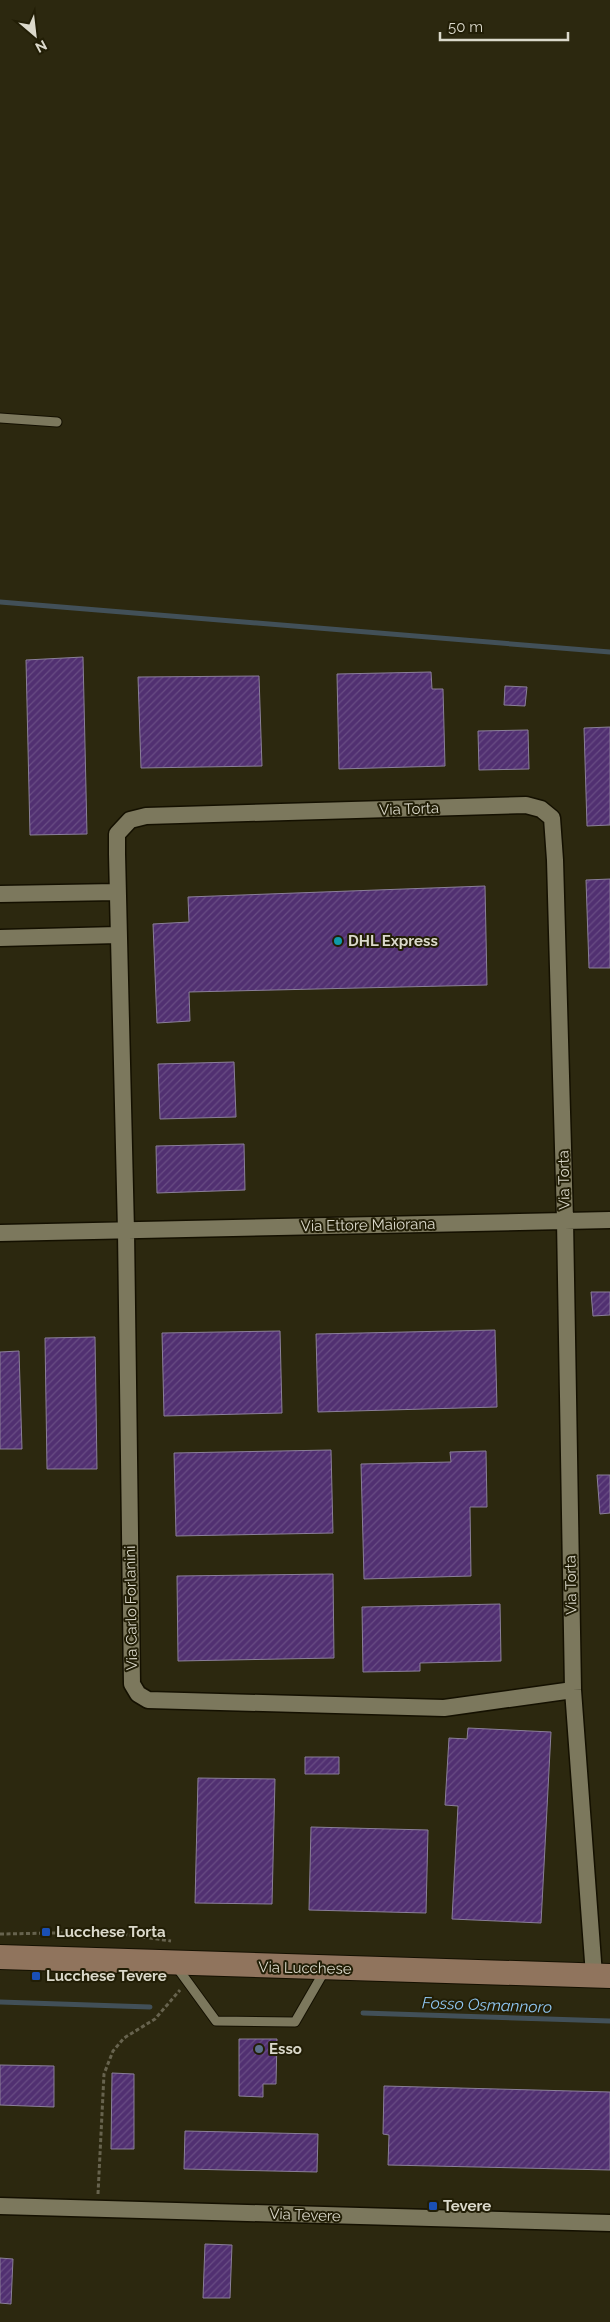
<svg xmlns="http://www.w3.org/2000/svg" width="610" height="2322" font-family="Raleway,sans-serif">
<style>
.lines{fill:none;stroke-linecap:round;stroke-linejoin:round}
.stream{stroke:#425058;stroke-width:5}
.building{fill:url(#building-hatch);stroke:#8a7f98}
.service-casing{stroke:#141000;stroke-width:11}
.minor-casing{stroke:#141000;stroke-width:19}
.secondary-casing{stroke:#141000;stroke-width:26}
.path{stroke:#67634e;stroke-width:3;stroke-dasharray:4 2.5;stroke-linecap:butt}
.service{stroke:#7c785d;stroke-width:9}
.minor{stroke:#7c785d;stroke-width:16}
.secondary{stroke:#90745d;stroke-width:24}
.culture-dot{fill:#0f9aa8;stroke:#221e06;stroke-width:2}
.transit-dot{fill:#1a4fb4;stroke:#221e06;stroke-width:2}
.service-dot{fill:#5c6f8a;stroke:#221e06;stroke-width:2}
.labels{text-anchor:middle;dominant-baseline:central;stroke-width:4;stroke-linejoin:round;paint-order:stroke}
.street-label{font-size:15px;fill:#dbd9cb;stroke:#221e06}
.poi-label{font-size:15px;font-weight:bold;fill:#dbd9cb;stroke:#221e06;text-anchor:start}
.water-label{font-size:16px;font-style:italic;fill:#90c7f3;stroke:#221e06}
</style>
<defs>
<pattern id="building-hatch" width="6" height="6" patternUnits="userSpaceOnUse" patternTransform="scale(1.25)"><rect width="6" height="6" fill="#513071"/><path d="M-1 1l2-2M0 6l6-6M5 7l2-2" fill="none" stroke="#694d84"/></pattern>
</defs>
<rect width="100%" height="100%" fill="#2c280f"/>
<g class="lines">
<path class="stream" d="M0,602L610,652
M0,2002L150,2007
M363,2013L610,2021"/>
</g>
<path class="building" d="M83,657L87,834L30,835L26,660Z
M431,672L432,689H443L445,766L339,769L337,674Z
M259,676L262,766L141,768L138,677Z
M505,686L527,687L525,706L504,705Z
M610,727V825L587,826L584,728Z
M528,730L529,769L479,770L478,731Z
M610,879V968H589L586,880Z
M485,886L487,985L189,992L190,1021L157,1023L153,924L189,922L188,897Z
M234,1062L236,1117L160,1119L158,1064Z
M244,1144L245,1190L157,1193L156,1146Z
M591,1292H610V1315L593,1316Z
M495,1330L497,1407L318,1412L316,1334Z
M280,1331L282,1413L164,1416L162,1333Z
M95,1337L97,1469H47L45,1338Z
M19,1351L22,1449H0V1352Z
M331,1450L333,1533L176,1536L174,1453Z
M486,1451L487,1507H470L471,1576L364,1579L361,1464L451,1462L450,1452Z
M597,1475H610V1513L600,1514Z
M333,1574L334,1658L178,1661L177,1576Z
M500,1604L501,1661L420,1663V1671L363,1672L362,1607Z
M468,1728L551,1732L541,1923L452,1919L458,1806L445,1805L449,1738L467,1739Z
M305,1757H339V1774H305Z
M198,1778L275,1779L272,1904L195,1903Z
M311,1827L428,1830L426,1913L309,1910Z
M239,2039H277L276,2084H263V2097L239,2096Z
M0,2065L54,2066V2107L0,2105Z
M112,2073L134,2074V2149H111Z
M384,2086L610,2092V2170L388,2165L389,2135L383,2134Z
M185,2131L318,2134L317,2172L184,2169Z
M205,2244L232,2245L230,2298H203Z
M0,2258L13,2259L11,2304L0,2303Z"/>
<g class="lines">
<defs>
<path id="service" d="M0,418L57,422
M176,1966L216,2021L295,2022L325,1970"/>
<path id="minor" d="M0,894L117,892
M0,938L118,935
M0,1233L610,1220
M573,1690L444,1708L148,1700L138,1694L132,1684L126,1231L117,854V834L130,820L146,816L526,805L541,809L552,818L555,860L565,1220L573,1690L594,1975
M0,2206L610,2223"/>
<path id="secondary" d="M0,1957L610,1976"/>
</defs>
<use href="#service" class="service-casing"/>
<use href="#minor" class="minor-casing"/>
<use href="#secondary" class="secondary-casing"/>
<path class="path" d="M0,1934L108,1932L171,1941
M98,2194L104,2074L113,2051L124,2038L155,2019L180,1990"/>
<use href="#service" class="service"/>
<use href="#minor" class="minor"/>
<use href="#secondary" class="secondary"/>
</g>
<circle class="culture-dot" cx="338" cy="941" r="5"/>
<g class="transit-dot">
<rect x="41" y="1927" width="10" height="10" rx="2.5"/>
<rect x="31" y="1971" width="10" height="10" rx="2.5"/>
<rect x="428" y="2201" width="10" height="10" rx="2.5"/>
</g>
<circle class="service-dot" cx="259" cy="2049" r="5"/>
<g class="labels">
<g class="street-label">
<text transform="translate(409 809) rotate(-2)">Via Torta</text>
<text transform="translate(564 1180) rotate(-91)">Via Torta</text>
<text transform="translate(368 1225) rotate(-1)">Via Ettore Maiorana</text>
<text transform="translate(571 1585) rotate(-91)">Via Torta</text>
<text transform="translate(131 1608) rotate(-91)">Via Carlo Forlanini</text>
<text transform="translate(305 1968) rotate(1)">Via Lucchese</text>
<text transform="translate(305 2215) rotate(2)">Via Tevere</text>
</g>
<g class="poi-label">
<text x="348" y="941">DHL Express</text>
<text x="56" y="1932">Lucchese Torta</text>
<text x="46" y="1976">Lucchese Tevere</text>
<text x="269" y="2049">Esso</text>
<text x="443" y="2206">Tevere</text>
</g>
<g class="water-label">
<text transform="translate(487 2005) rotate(2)">Fosso Osmannoro</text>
</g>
</g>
<g transform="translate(35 35) rotate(152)" stroke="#221e06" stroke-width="4" paint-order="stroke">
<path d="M0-4L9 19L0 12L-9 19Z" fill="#dbd9cb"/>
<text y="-8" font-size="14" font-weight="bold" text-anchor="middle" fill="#dbd9cb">N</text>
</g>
<path d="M440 32v8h128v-8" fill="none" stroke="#dbd9cb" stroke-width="2.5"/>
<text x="448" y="32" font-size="15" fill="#dbd9cb" stroke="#221e06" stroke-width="4" paint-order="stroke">50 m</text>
</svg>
